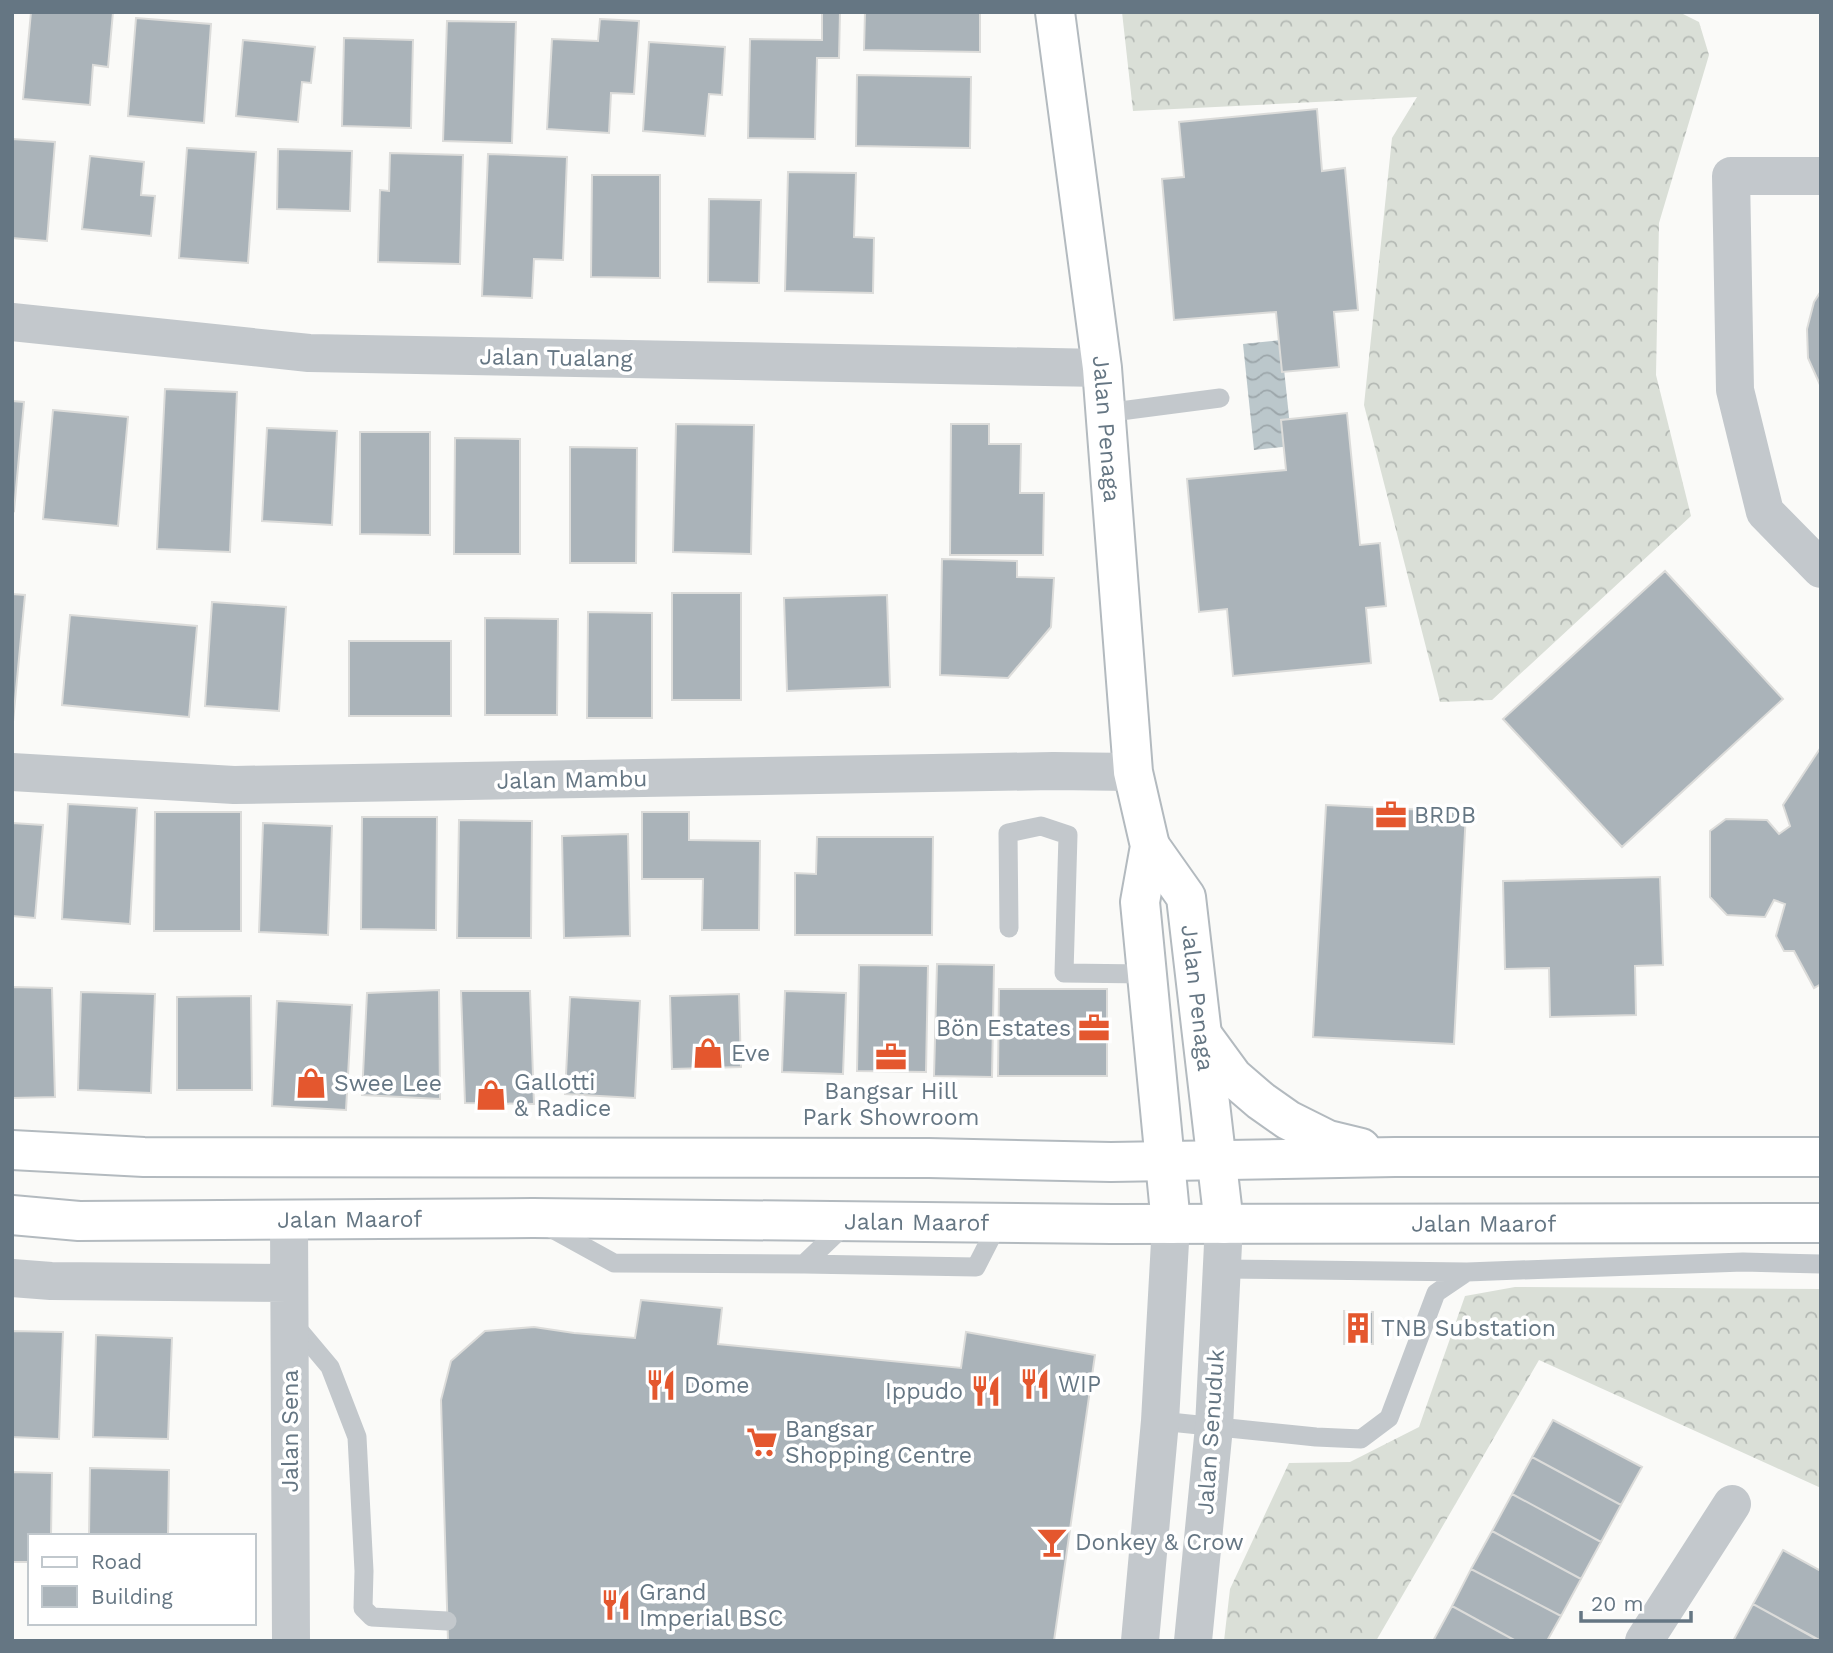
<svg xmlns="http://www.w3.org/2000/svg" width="1833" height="1653" font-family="'Work Sans',sans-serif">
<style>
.forest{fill:url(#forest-crowns)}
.water{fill:url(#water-waves)}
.building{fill:#aab3b9;stroke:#dcdcda;stroke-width:2}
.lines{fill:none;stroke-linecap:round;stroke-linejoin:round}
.secondary-casing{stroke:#b3babf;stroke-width:42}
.lane{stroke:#c3c8cc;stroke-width:19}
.street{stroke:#c3c8cc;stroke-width:38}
.secondary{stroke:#fff;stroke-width:38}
.labels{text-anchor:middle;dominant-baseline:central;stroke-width:7;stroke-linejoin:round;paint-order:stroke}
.street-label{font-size:23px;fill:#657683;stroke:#fff}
.poi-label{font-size:23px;fill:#657683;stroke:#fff;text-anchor:start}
</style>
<defs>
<pattern id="forest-crowns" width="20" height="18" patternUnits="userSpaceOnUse" patternTransform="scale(1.75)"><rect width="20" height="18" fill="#dadfd7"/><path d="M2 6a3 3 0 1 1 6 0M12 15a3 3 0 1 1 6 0" fill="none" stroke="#b4b9b4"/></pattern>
<pattern id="water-waves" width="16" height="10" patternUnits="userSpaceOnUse" patternTransform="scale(1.75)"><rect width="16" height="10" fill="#bbc7cb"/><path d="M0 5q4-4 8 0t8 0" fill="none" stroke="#9ca6aa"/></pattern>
</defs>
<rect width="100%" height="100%" fill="#fafaf8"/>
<path class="forest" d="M1122,12H1679L1699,22L1709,55L1659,223L1656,375L1691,516L1492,700L1440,702L1364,405L1392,138L1417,97L1133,111Z
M1515,1287L1821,1289V1488L1539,1360L1376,1641H1224L1230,1589L1289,1463L1350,1462L1419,1427L1465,1296Z"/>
<path class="water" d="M1281,340L1292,446L1254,450L1243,344Z"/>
<path class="building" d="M31,12H113L108,67L93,65L90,105L23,99Z
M822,12H840L839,58H817L815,139L748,138L750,39L822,40Z
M865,12H980V52L864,50Z
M136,18L211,24L204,123L128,116Z
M600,19L639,21L634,94L611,93L609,133L547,129L552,39L598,41Z
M447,21L516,22L512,143L443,141Z
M344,38L413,40L411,128L342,126Z
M243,40L315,47L311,83L302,82L298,122L236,116Z
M649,42L725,47L722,95L709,94L705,136L643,131Z
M857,75L971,77L970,148L856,146Z
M1317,109L1322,171L1345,168L1358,310L1334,312L1339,367L1282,372L1276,312L1174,320L1162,179L1184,177L1179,122Z
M12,139L55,142L47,241L12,238Z
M187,148L256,152L248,263L179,258Z
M278,149L352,151L350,211L277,209Z
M390,153L463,155L460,264L378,262L380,190L389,191Z
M488,154L567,157L563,260L534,259L532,298L482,296Z
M90,156L144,162L141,195L155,196L151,236L82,229Z
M788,172L856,173L854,237L874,238L873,293L785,291Z
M592,175H660V278L591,277Z
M709,199L761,200L759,283L708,282Z
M1821,291V387L1808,358L1807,329L1814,302Z
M165,389L237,392L230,552L157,549Z
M12,401L24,402L14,511L12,510Z
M53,410L128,417L118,526L43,519Z
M1347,413L1360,545L1380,543L1386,606L1366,608L1371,663L1233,676L1227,609L1199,612L1187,479L1286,470L1281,420Z
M676,424L754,425L751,554L673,552Z
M951,424H989V444H1021L1020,493H1044L1043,555H950Z
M267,428L337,431L332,525L262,521Z
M360,432H430V535L360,534Z
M455,438L520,439V554H454Z
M570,447L637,448L636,563H570Z
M942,559L1017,561V577L1054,578L1051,627L1008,678L940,675Z
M1665,571L1783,699L1622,847L1503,719Z
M672,593H741V700H672Z
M12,594L25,595L13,722H12Z
M887,595L890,687L787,691L784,598Z
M212,602L286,607L279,711L205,706Z
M588,612L652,613V718H587Z
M70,615L197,626L189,717L62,705Z
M485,618L558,619L557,715H485Z
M349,641H451V716H349Z
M1821,747V984L1814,988L1794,951H1784L1776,936L1785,904L1774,900L1765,917L1727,915L1710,897V831L1726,819L1767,820L1779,834L1790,826L1783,805Z
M68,804L137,808L130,924L62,919Z
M1326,805L1466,812L1454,1044L1313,1037Z
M155,812H241V931H154Z
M642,812H689V840L760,841L759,930H702L703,879H642Z
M362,817H437L436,930L361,929Z
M459,820L532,821L531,938H457Z
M12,823L43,825L35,918L12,916Z
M263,823L332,826L328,935L259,932Z
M628,834L630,936L564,938L562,836Z
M817,837H933L932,935H795V873L816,874Z
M1660,877L1663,965L1635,966L1636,1015L1550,1017L1549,968L1505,969L1503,881Z
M937,964L994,965L992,1077L934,1076Z
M859,965L928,966L926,1072L857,1071Z
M12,987L52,988L55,1097L12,1098Z
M999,989H1107V1076H998Z
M439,990L440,1099L362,1095L367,993Z
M461,991H530L534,1104L465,1103Z
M785,991L846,993L843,1074L782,1072Z
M81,992L155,994L151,1093L78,1090Z
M739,994L741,1067L672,1069L670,996Z
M251,996L252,1090H177V997Z
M570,997L640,1001L635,1098L565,1094Z
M277,1001L352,1005L346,1110L272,1106Z
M641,1300L722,1308L718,1344L961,1368L966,1332L1095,1355L1054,1641H448L441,1400L451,1361L485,1331L534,1327L574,1333L635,1338Z
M1344,1311L1373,1312V1344H1344Z
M12,1331L63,1332L59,1439L12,1437Z
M96,1335L172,1338L168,1439L93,1437Z
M1553,1420L1642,1467L1621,1505L1532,1457Z
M1532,1457L1621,1505L1601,1542L1512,1494Z
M90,1468L169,1470L168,1536H89Z
M12,1472L52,1473L51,1536H30V1562H12Z
M1512,1494L1601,1542L1581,1579L1492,1531Z
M1492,1531L1581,1579L1561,1616L1471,1569Z
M1783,1550L1821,1571V1641L1753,1604Z
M1471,1569L1561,1616L1547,1641H1516L1452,1606Z
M1753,1604L1820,1641H1733Z
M1452,1606L1516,1641H1433Z"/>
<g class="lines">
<defs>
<g id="secondary">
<path id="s1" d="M1055,12L1102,368L1133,772L1150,846L1140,902L1171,1224"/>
<path id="s2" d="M1150,846L1186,897L1224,1224"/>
<path d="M1203,1036L1233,1077L1261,1101L1288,1120L1328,1140L1361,1148"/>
<path d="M12,1150L144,1157L929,1158L1111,1162L1395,1157H1821"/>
<path id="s3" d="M12,1215L79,1221L533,1218L1112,1224L1821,1223"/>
</g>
</defs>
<use href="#secondary" class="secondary-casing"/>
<path class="lane" d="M1105,413L1220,398
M1009,928L1008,833L1041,826L1068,835L1064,973L1147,974
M545,1225L614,1263L804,1264L846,1224
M804,1264L976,1267L999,1222
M1222,1269L1467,1272
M293,1323L330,1367L357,1437L364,1571L363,1608L372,1617L447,1621
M1160,1421L1316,1437L1361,1439L1389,1418L1436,1293L1467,1272L1743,1262L1821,1264"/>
<path class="street" d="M1821,176H1731L1735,390L1765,512L1821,569
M12,322L309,353L1102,368
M12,772L234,785L1053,771L1133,772
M289,1221L291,1641
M12,1278L51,1281L289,1283
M1140,1641L1160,1421L1171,1224
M1193,1641L1214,1427L1224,1224
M1644,1641L1732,1504"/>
<use href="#secondary" class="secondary"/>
</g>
<defs>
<symbol id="office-bare" viewBox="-9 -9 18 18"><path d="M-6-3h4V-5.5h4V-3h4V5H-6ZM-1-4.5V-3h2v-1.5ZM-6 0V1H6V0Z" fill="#e4572e" stroke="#fff" stroke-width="2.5" paint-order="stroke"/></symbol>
<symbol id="shop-bare" viewBox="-9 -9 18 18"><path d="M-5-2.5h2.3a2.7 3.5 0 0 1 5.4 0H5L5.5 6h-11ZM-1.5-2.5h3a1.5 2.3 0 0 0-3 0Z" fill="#e4572e" stroke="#fff" stroke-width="2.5" paint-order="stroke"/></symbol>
<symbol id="building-bare" viewBox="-9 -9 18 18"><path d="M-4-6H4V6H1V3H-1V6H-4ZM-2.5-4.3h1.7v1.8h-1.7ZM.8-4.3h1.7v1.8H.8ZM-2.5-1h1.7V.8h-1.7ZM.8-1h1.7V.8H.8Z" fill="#e4572e" stroke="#fff" stroke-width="2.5" paint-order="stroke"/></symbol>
<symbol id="restaurant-bare" viewBox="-9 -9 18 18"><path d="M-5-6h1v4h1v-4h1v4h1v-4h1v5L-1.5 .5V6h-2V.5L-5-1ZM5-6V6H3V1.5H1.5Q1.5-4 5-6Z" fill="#e4572e" stroke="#fff" stroke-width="2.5" paint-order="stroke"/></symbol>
<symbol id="supermarket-bare" viewBox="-9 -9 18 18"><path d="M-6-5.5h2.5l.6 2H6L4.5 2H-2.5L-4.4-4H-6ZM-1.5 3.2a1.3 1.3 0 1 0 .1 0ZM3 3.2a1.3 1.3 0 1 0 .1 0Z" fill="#e4572e" stroke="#fff" stroke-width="2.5" paint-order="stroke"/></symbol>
<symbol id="bar-bare" viewBox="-9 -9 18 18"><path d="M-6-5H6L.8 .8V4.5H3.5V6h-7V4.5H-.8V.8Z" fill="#e4572e" stroke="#fff" stroke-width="2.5" paint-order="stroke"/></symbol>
</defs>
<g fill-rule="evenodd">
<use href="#office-bare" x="1369" y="793" width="44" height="44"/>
<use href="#office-bare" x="1072" y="1006" width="44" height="44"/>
<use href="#shop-bare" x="686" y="1031" width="44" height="44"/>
<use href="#office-bare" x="869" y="1035" width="44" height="44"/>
<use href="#shop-bare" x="289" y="1061" width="44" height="44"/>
<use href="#shop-bare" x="469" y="1073" width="44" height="44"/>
<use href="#building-bare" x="1336" y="1306" width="44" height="44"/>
<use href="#restaurant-bare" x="1013" y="1362" width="44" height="44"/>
<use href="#restaurant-bare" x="639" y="1363" width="44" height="44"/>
<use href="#restaurant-bare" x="964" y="1369" width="44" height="44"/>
<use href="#supermarket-bare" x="740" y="1420" width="44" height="44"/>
<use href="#bar-bare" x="1030" y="1520" width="44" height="44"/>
<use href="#restaurant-bare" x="594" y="1583" width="44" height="44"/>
</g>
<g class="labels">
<g class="street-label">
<text transform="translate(556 358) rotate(1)">Jalan Tualang</text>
<text stroke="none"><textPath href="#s1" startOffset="420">Jalan Penaga</textPath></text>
<text transform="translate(572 780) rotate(-1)">Jalan Mambu</text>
<text stroke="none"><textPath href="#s2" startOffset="164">Jalan Penaga</textPath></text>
<text stroke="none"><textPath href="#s3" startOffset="338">Jalan Maarof</textPath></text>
<text stroke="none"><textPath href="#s3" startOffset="905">Jalan Maarof</textPath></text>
<text stroke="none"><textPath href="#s3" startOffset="1472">Jalan Maarof</textPath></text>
<text transform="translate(290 1431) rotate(-90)">Jalan Sena</text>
<text transform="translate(1211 1432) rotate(-86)">Jalan Senuduk</text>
</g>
<g class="poi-label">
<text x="1414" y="815">BRDB</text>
<text x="1071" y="1028" text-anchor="end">Bön Estates</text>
<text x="731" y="1053">Eve</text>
<text x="514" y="1082">Gallotti<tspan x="514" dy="26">&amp; Radice</tspan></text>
<text x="334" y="1083">Swee Lee</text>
<text x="891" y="1091" text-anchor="middle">Bangsar Hill<tspan x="891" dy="26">Park Showroom</tspan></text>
<text x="1381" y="1328">TNB Substation</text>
<text x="1058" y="1384">WIP</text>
<text x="684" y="1385">Dome</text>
<text x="963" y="1391" text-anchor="end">Ippudo</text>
<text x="785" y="1429">Bangsar<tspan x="785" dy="26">Shopping Centre</tspan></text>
<text x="1075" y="1542">Donkey &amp; Crow</text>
<text x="639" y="1592">Grand<tspan x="639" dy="26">Imperial BSC</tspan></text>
</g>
</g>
<rect width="1833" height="1653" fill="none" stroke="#657683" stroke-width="28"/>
<rect x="28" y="1534" width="228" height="91" fill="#ffffff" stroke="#c1c8cd" stroke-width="2"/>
<rect x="42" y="1557" width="35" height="10" fill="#ffffff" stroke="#c1c8cd" stroke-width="2"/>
<text x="91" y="1569" font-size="21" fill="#657683">Road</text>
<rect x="42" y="1586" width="35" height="21" fill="#aab3b9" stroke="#c1c8cd" stroke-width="2"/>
<text x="91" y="1604" font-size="21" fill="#657683">Building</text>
<path d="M1581 1611v10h110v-10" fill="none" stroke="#657683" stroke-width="3.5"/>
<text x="1591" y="1611" font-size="21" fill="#657683" stroke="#ffffff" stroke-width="5" paint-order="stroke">20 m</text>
</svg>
